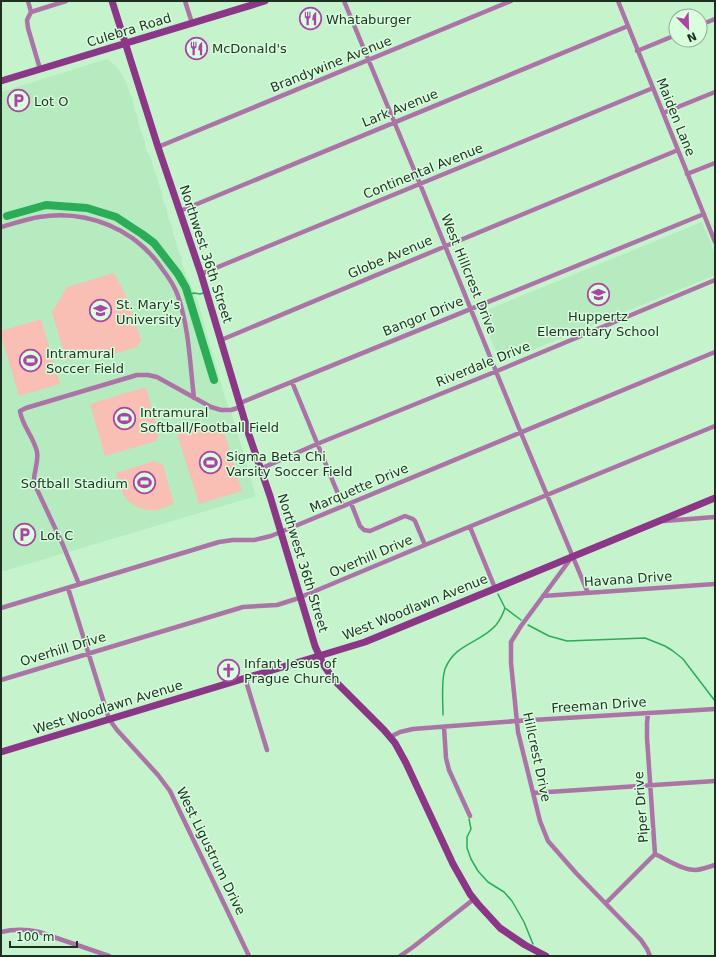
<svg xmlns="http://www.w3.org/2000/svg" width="716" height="957" font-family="'DejaVu Sans',sans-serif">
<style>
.built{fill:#b5ebbf}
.green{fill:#f9bfb4}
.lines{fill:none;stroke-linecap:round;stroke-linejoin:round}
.stream{stroke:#2bad57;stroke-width:1.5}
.river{stroke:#2bad57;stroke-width:8}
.street{stroke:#ac73a7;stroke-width:4.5}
.secondary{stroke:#8c3687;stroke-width:7}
.labels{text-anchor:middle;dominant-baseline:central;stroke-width:3;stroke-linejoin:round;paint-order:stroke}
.poi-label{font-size:13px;fill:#1e3022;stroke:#d8fede;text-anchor:start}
.street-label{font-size:13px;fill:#1e3022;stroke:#d8fede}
</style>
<rect width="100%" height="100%" fill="#c4f3cc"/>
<path class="built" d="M107,59L117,67L127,84L129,92L133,100L134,108L137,115L139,126L145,142V148L152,160L153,168L157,177L159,185L162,193L163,201L167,209L168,218L172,226L173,234L176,241L178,250L182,258V265L197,299L225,397L233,418L256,496L1,572V92Z
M702,222L715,254V275L501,363L480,313Z"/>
<path class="green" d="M114,273L127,298L141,340L137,347L114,354L66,360L52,312L67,287Z
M41,319L60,384L19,396L1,335V331Z
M146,387L159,434L156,441L105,456L90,404Z
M221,421L242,491L199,504L177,434Z
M154,461L163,465L174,504C167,506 160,510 153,510C141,511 129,504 123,494C120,488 118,480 116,473Z"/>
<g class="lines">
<path class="stream" d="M188,295L194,293L200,294L203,293
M498,594L505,608L521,620
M528,625L549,636L567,641L645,638L665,646L673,651L683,659L715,701
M443,715C443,703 441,680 445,669C455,643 481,643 496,625C500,620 503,614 505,608
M469,819L471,829L467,837V848L471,859L478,871L488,882L504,892L512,901L524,922L533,944"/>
<path class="river" d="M7,216L46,205L87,208L116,217L142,234L154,243L178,274L186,288L214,380"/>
<path class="street" d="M28,1L31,12L27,20L28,28L40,69
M185,1L192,23
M344,1L420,184L521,433L588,593
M618,1L715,242
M31,12L66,1
M700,25L715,19
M637,51L676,35
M663,113L715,92
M158,147L511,1
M687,174L715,163
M180,211L628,26
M1,227C13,224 26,219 39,217C87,209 136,229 163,270C169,278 175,287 178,296C189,328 190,364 194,398
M201,274L653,88
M221,340L446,246L678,150
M292,382L343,506
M240,403L704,214
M260,469L317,444L497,371L715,280
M351,503L360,526L364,530L370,531L405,516L413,519L415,521L425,545
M664,521L715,517
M470,527L495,588
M572,557L521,626L511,642V663L518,732L540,821L548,841L576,873L641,940L647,949L650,956
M79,584L63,545L34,483C33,472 39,463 37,452C34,437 22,426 20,411L26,408L137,375H148L157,377L211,407L221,410H231L241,407
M68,588L109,719L117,730L158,775L170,791L249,956
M543,596L715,584
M1,608L219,542L233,540H254L271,536L715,352
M245,678L267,750
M1,680L243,607L277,605L296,599L425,545L715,426
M444,727L446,758L449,770L470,816
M390,737L400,732L413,729L516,721L715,709
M533,793L715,781
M655,854C668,860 682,870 696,870C703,869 709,867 715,865
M606,903L655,854L647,738V723L648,713
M1,932C14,929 26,929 39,932L109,956
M400,956L413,947L474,899"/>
<path class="secondary" d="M112,1L158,147L201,274L249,435L270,496L315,646L323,664L333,679L384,730L395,743L406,763L453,864L470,894L478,904L500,928L525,945L546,956
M1,81L265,1
M1,752L365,642L715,498"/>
</g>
<defs>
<symbol id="restaurant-ring" viewBox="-11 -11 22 22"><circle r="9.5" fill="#d8fede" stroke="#ac44a6" stroke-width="1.5"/><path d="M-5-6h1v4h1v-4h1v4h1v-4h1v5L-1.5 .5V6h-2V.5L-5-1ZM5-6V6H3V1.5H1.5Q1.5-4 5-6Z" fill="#ac44a6"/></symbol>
<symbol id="parking-ring" viewBox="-11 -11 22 22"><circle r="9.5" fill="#d8fede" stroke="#ac44a6" stroke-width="1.5"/><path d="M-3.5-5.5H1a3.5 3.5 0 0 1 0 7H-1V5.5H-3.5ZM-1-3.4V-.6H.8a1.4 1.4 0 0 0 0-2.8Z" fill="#ac44a6"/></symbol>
<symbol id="school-ring" viewBox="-11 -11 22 22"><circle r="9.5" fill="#d8fede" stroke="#ac44a6" stroke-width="1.5"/><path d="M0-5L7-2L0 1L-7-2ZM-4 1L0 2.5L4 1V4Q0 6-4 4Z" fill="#ac44a6"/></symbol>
<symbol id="university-ring" viewBox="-11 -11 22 22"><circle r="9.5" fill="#d8fede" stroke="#ac44a6" stroke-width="1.5"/><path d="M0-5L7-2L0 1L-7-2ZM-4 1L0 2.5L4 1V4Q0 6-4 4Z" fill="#ac44a6"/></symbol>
<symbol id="stadium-ring" viewBox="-11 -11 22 22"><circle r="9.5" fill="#d8fede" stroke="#ac44a6" stroke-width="1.5"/><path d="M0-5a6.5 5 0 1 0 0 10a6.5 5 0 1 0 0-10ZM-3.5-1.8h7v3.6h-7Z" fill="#ac44a6"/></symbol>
<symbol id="church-ring" viewBox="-11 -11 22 22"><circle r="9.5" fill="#d8fede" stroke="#ac44a6" stroke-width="1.5"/><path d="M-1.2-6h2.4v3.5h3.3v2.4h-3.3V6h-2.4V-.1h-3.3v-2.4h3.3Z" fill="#ac44a6"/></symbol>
</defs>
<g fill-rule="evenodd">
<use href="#restaurant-ring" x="298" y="6" width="25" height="25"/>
<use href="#restaurant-ring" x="184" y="36" width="25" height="25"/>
<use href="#parking-ring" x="6" y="88" width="25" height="25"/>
<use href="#school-ring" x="586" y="282" width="25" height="25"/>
<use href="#university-ring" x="88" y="298" width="25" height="25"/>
<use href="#stadium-ring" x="18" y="348" width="25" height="25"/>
<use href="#stadium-ring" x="112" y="406" width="25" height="25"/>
<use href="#stadium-ring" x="198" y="450" width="25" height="25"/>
<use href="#stadium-ring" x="132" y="470" width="25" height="25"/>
<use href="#parking-ring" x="12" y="522" width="25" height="25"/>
<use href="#church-ring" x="216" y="658" width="25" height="25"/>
</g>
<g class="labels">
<g class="poi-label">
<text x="326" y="19">Whataburger</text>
<text x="212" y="48">McDonald's</text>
<text x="34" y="101">Lot O</text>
<text x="116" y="304">St. Mary's<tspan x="116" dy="15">University</tspan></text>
<text x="598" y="316" text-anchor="middle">Huppertz<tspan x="598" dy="15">Elementary School</tspan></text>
<text x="46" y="353">Intramural<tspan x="46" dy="15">Soccer Field</tspan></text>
<text x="140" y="412">Intramural<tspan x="140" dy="15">Softball/Football Field</tspan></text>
<text x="226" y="456">Sigma Beta Chi<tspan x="226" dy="15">Varsity Soccer Field</tspan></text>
<text x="128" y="483" text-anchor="end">Softball Stadium</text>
<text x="40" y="535">Lot C</text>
<text x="244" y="663">Infant Jesus of<tspan x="244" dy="15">Prague Church</tspan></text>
</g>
<g class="street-label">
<text transform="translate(129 30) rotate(-17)">Culebra Road</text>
<text transform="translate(331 64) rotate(-22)">Brandywine Avenue</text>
<text transform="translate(400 108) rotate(-22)">Lark Avenue</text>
<text transform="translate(676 117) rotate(68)">Maiden Lane</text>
<text transform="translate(423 171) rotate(-22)">Continental Avenue</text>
<text transform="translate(206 254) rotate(72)">Northwest 36th Street</text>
<text transform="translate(390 257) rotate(-23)">Globe Avenue</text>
<text transform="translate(469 274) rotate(68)">West Hillcrest Drive</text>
<text transform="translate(423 316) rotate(-22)">Bangor Drive</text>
<text transform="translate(483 364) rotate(-22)">Riverdale Drive</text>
<text transform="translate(359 488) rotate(-23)">Marquette Drive</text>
<text transform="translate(371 556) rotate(-23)">Overhill Drive</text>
<text transform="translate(303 563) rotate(73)">Northwest 36th Street</text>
<text transform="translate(628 579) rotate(-4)">Havana Drive</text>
<text transform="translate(415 607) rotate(-22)">West Woodlawn Avenue</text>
<text transform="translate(63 649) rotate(-17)">Overhill Drive</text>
<text transform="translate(599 705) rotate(-4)">Freeman Drive</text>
<text transform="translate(108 707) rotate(-17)">West Woodlawn Avenue</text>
<text transform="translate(537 757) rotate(78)">Hillcrest Drive</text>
<text transform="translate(641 807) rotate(-94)">Piper Drive</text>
<text transform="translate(211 851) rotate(64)">West Ligustrum Drive</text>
</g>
</g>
<rect width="716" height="957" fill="none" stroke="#1e3022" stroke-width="4"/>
<g transform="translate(688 28) rotate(157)"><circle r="19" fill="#d8fede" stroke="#8eac93"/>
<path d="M0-3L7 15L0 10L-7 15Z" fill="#ac44a6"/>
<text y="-6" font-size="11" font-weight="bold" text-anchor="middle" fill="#1e3022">N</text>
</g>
<path d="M10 941v6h67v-6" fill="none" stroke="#1e3022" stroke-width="2"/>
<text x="16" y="941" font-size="12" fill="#1e3022" stroke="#d8fede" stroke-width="3" paint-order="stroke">100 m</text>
</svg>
